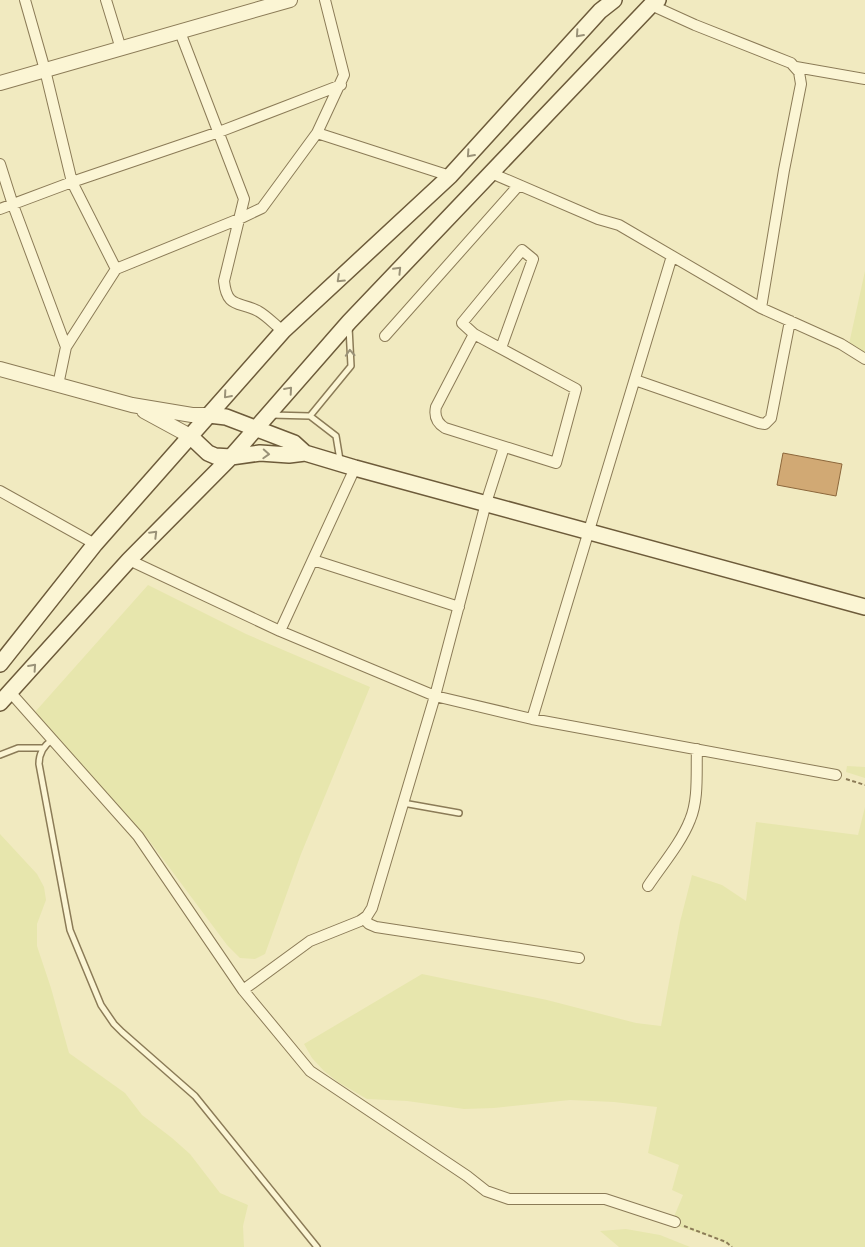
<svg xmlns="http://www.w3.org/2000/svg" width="865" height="1247" font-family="Literata,serif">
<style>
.farmland{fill:#e7e6ad}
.building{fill:#d1a974;stroke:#8c673b}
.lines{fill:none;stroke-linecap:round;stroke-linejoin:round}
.service-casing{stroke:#8b7b57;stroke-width:8}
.minor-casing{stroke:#8b7b57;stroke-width:12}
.tertiary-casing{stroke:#8b7b57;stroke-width:16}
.secondary-casing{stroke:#6d5b3a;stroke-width:18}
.path{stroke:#8b7b57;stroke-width:2;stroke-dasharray:4 2.5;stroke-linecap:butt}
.service{stroke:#fbf5d4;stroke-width:5}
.minor{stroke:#fbf5d4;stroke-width:10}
.tertiary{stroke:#fbf5d4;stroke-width:14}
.secondary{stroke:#fbf5d4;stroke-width:15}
.oneway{stroke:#9a9278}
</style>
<rect width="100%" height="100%" fill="#f1eac0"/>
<path class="farmland" d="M865,271V355L849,344Z
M148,585L246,634L370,687L301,854L265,954L255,959L240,958L227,945L148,839L87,773L35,712Z
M847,766L865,767V778L846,772Z
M865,807V1247H732L714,1238L671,1224L683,1195L672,1190L679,1165L648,1153L657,1107L614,1102L570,1100L494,1108L464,1109L407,1101L367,1099L338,1082L324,1071L312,1058L304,1044L422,974L547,1000L636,1023L661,1026L680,922L692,875L722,885L746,901L756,822L858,835Z
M0,834L37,874L44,887L46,900L37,924V946L51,988L69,1053L125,1093L142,1115L172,1138L190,1154L220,1193L248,1205L243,1226L244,1247H0Z
M626,1229L660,1235L690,1247H619L600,1231Z"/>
<path class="building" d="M783,453L842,464L836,496L777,485Z"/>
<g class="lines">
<defs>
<path id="service" d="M271,415L310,416L351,366L349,327
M310,416L336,436L340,460
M52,740C43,746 39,753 39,764L70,930L101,1005L114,1024L122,1032L195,1096L317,1247
M0,755L18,748H43
M403,803L459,813"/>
<path id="minor" d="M25,0L45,70L72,182L116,269
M106,0L121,49
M651,5L695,25L791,63L799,72L801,84L784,170L761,308
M180,32L244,199L224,281C227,309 239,301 258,311C267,316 275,325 283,331
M796,67L865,79
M317,133L450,176
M0,164L13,205L66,347
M491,173L598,219L619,225L761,308L841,344L865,359
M0,209L72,182L219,132L341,85
M474,334L436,407C434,416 437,423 445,428L556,463L576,389L474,334L462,323L522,250L533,259L501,348
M385,336L519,185
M635,380L759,423L765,424L771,418L790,321
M58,385L66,347L116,269L239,219L262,208L317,133L344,75L325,0
M0,491L95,544
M129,560L280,631L435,696L532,719L836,775
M313,560L459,607
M280,631L355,468
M10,692L138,836L243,990L310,941L360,921L367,916L372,908L435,696L486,503L504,447
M532,719L672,256
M648,886C662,865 681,843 690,820C699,799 696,771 697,749
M364,919L369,924L376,927L579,958
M243,990L310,1071L467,1176L486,1191L509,1199H605L675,1222"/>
<path id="tertiary" d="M0,83L290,0
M0,369L132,405L192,415H209
M144,411L190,436"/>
<path id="secondary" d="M209,415L226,417L294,443L305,453L355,468L865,607
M190,436L208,453L215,456L231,457L260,453L289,455L305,453
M0,664L95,544L283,331L450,176L600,11L614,0
M0,703L129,560L231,457L349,322L651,5L658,0"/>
</defs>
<use href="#service" class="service-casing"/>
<use href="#minor" class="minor-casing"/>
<use href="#tertiary" class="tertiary-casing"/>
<use href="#secondary" class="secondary-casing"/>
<path class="path" d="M846,779L865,785
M684,1226L726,1242L732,1247"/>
<use href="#service" class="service"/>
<use href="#minor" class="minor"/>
<use href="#tertiary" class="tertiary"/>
<use href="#secondary" class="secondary"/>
</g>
<defs><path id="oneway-chevron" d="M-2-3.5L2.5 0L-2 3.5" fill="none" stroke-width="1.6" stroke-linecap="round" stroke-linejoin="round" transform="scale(1.25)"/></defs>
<g class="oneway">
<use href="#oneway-chevron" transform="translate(579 34) rotate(132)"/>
<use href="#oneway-chevron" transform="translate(470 154) rotate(132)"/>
<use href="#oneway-chevron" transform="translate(398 270) rotate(-46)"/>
<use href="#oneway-chevron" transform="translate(340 279) rotate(137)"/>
<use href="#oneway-chevron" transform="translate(350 353) rotate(-93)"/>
<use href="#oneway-chevron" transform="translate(289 390) rotate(-49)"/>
<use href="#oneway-chevron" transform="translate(227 395) rotate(131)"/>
<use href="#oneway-chevron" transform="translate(266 454) rotate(3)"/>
<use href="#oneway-chevron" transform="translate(154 534) rotate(-45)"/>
<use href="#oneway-chevron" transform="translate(33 667) rotate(-48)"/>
</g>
</svg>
